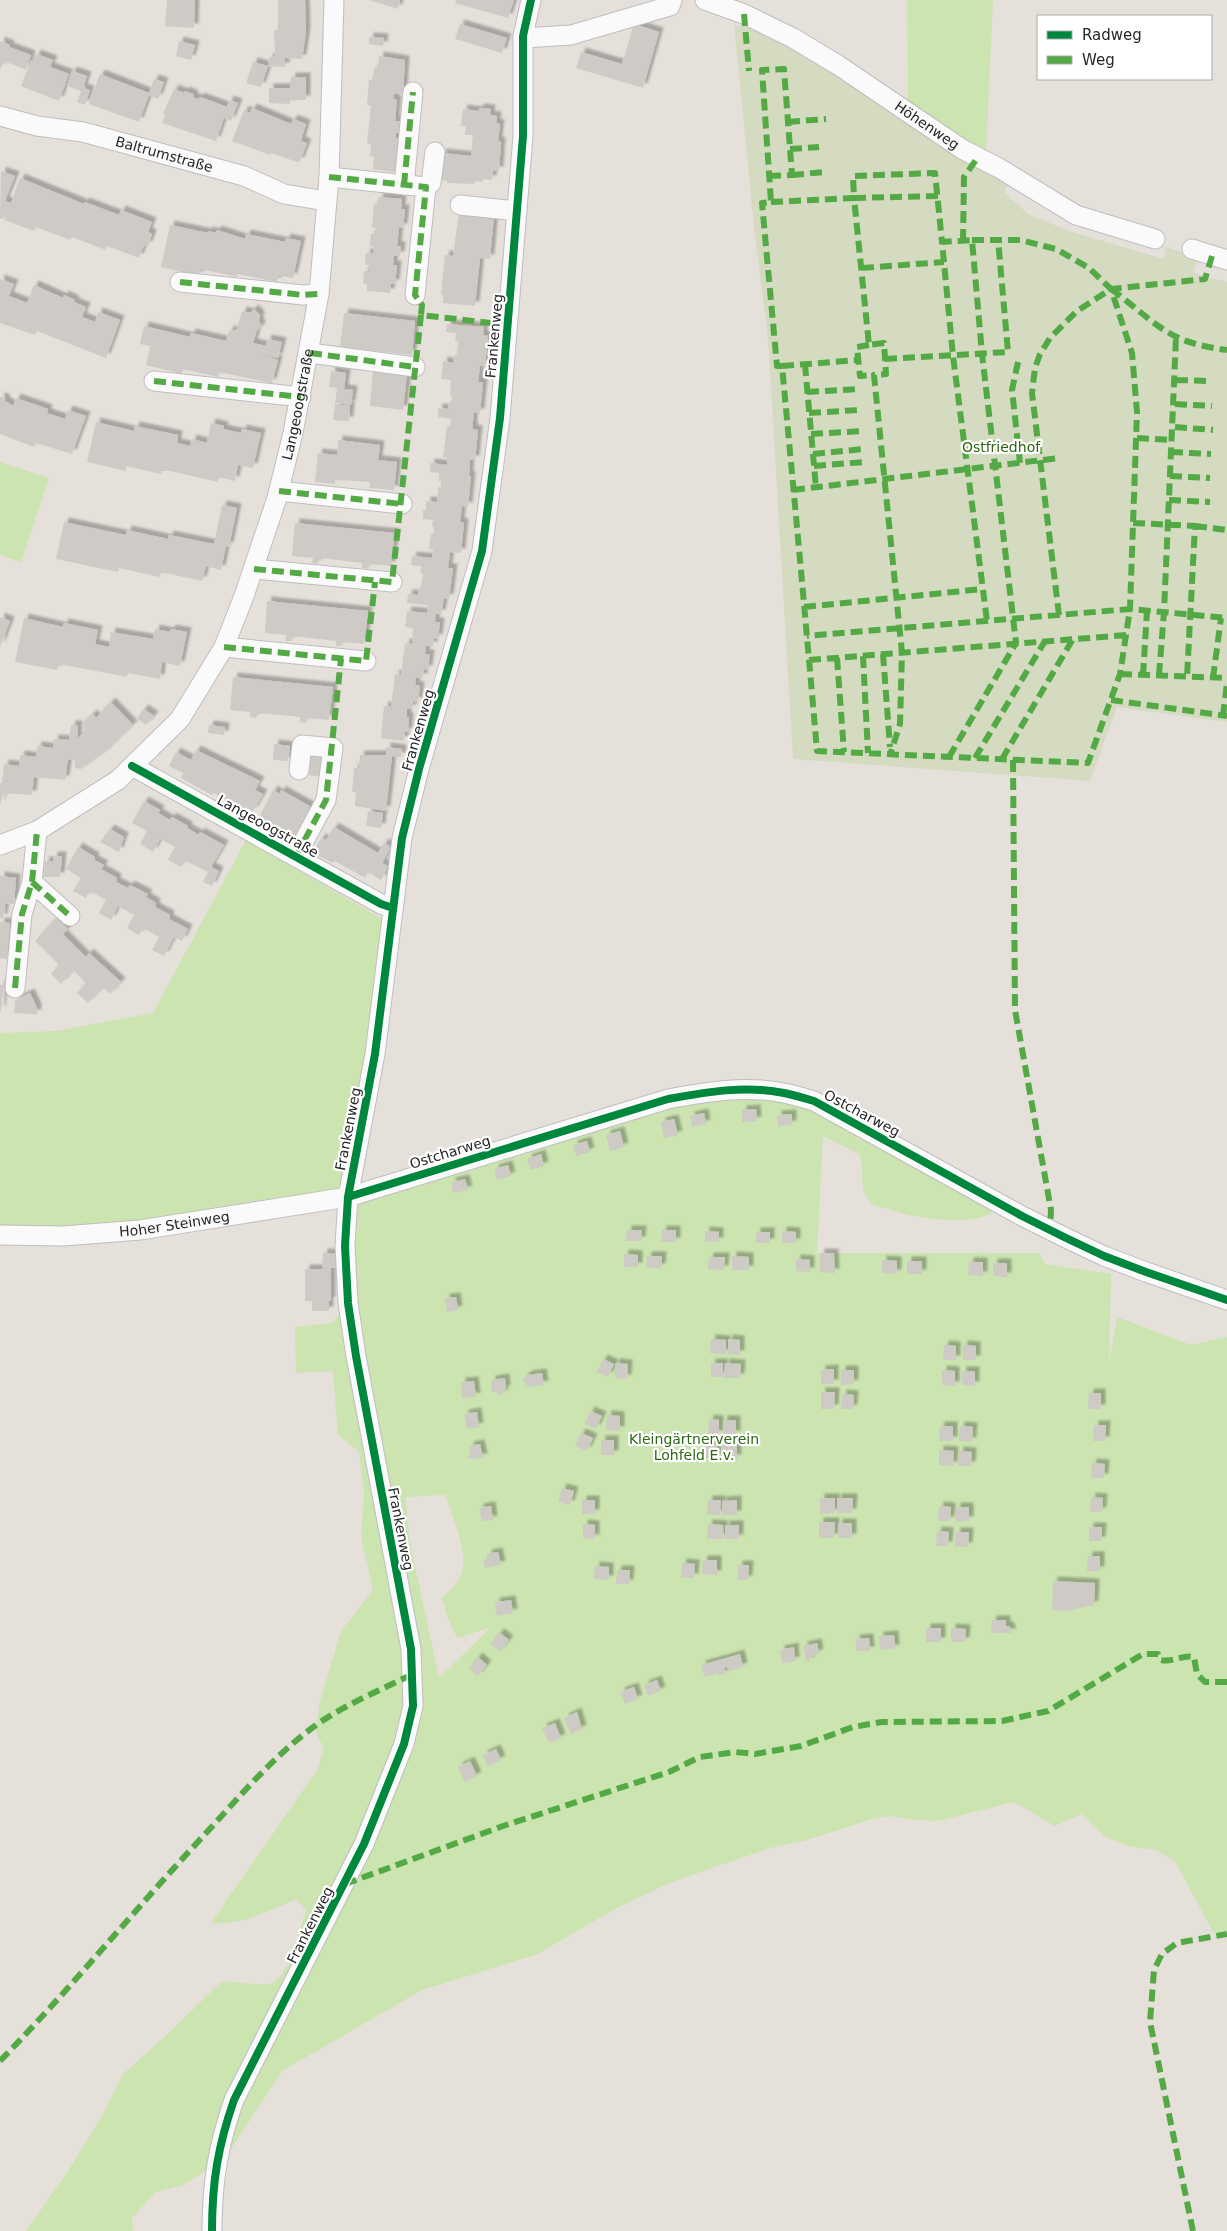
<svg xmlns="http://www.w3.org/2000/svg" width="1227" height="2231" font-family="'DejaVu Sans',sans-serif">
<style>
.green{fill:#cbe4b0;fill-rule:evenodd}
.cemetery{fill:#d4dbc1}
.building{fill:#cecac6;filter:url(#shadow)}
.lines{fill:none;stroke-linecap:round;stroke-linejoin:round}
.minor-casing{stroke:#bfbdbe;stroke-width:21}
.minor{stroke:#fbfafa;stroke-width:19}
.quiet{stroke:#53aa44;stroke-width:6;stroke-dasharray:12 6;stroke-linecap:butt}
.cycleway-casing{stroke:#fff;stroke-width:11}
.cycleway{stroke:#00873e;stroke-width:8}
.labels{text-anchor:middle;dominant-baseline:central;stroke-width:4.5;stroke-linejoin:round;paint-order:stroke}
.street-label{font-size:14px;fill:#272727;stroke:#fff}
.park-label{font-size:14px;fill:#2d6813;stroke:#fff}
</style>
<defs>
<filter id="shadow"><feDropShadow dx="4.5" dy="-4.5" stdDeviation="1" flood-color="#0004"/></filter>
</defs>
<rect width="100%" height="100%" fill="#e6e0db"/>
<path class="green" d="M907,0H993L986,154L908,102Z
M0,462L49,478L21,562L0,555Z
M246,840L384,920L370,1053L341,1200L0,1240V1033L56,1031L153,1013Z
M741,1095L786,1100L825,1113L992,1206L993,1212C972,1226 924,1219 901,1213C891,1210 884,1207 874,1206C855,1189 867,1174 859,1154L823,1136L817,1253H1039L1045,1264L1111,1274L1109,1363L1117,1317L1191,1345L1227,1337V1931L1213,1932L1175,1861L1156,1850L1128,1846L1105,1837L1081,1814L1055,1826L1014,1802L938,1821L914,1820L889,1816L872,1819L807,1840L770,1848L669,1883L613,1910L538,1954L422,1990L282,2071L225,2158L184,2185L156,2192L131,2219L134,2231H26L68,2171L103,2114L123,2074L170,2032L222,1981C237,1982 254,1985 269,1984C288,1983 301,1926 306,1910L296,1899C269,1911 242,1925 211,1923L317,1770L324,1748L316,1733L319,1705L341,1631L373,1590L361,1537L364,1495L359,1452L338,1435L333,1371L296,1373L295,1327L331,1323L355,1299V1217L360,1203L368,1196L659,1107ZM445,1495C452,1515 471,1557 460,1577C456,1585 449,1591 442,1598L447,1616L457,1638L491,1627L439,1678L410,1543L405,1497Z"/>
<path class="cemetery" d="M734,25L750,28L834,70L1009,183L1004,192L1028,214L1069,231L1164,259L1166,247L1198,257L1193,273L1227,282V722L1117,707L1090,781L793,759L768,338L754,228Z"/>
<path class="building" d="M167,0H195L194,28L165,26Z
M278,0H305L306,32L302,59L285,58V67L268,66L269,57H275L274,30H278Z
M369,0H400L398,9Z
M456,0H514L508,18L455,3Z
M460,24L507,38L502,53L455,39Z
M634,24L659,32L643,88L576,68L581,52L622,64Z
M369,37L384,38L383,46L369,44Z
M0,41L10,45L9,47L31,55L26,70L4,61L0,70Z
M179,41L195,45L191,60L176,56Z
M36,54L53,60L50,67L69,74L59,101L21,86L31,60L34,61Z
M379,56L405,60L403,92L400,94H394V99L397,100L395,121H400L399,133H396L395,138H401L399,173L373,169L374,157L370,156L371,144L367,143L371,106L367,105L369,80H373L374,68H378Z
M253,62L268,66L261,87L246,83Z
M72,71L87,76L83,88L90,90L85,105L77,102L81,91L67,86Z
M100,74L149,93L154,79L164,82L158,99L149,95L139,122L89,104Z
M291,77H306V100H290V104L269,103V88H290Z
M174,89L184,93L185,91L193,94L194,98L199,99L200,97L227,107L229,100L238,103L231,121L224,118L216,141L162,123L165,115L163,114Z
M252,108L291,124L293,119L306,124L301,141L307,143L300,161L297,162L271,153L270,155L232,141L244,110L250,113Z
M479,108L491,109L490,115L497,116L496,123L500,124L498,141L501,142L499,171H493L492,180L483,179L482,182L475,181V184L447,183V181L437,180L442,153L471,156L473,135H465L466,126H461L463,109L479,111Z
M1,171L15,176L5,201L11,203L20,178L84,204L85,202L119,215L121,210L152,222L148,232L152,234L148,246L144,245L139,258L107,246L106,250L72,237L70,240L36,227L34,231L4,220L5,217L0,219Z
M379,197L402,199L401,209H405L403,228H399L397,246H401L400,256H394L393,265H397L395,284H391L390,293L367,291V284L363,283L364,271H369V265H365L366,253H373L374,246H370L371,234H375L376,228L372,227L374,204H378Z
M459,211L494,215L490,259L480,258L475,306L443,303V295H441L445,255L453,256Z
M170,225L208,233V231L216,233L217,230L245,239L246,234L285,242L286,238L301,241L293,278L278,275L277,282L238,274L237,277L200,269L199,276L161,267Z
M0,279L14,284L9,296L27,303L34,285L63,298L64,295L75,300L74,302L86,307L82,317L95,322L98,312L120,320L106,358L37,331L35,335L0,323Z
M254,309L260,315L259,322L261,325L260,328L257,330L253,343L266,346L267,339L282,342L278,358L263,355L278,360L272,383L219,372L218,377L183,369L182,374L146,365L150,346L140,344L144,326L190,337L191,333L226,341L229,330L233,331L237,329L242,311L250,313Z
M344,313L415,321L412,355L340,347Z
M447,324L484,327L483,335L488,336L485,366H480L478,382L483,383L480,413H474L473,421V429L478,430L475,460H470L469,476H471L468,507L462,506L460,522L464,523L461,553L450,552L448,568H453L449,599L444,598L441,614H436L435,622H440L438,639L434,638L433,646H426L425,654H430L428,670L424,669L423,678L416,677L415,685L420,686L418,702L413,701L412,709H407V717H409L408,732H405L404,741L381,738L384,706L391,707L395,674L401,675L405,643L412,644L413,628L405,627L407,611L427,613L428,605L407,603L408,594L418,595L419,587L421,588L423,574L420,573L421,566L411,565L412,556L432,558L433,550L429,549L431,534H434V527H432L433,520L423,519V510H426V501L437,502L438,487L441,488V481H439V473L430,472V463L447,465V457H443L447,426L451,427V419L438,417V408L448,409L449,402H452V396L450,395L451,380L441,379L443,361L453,363L454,355H457L458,341H455L456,333L446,332Z
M373,370L407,374L403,410L370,406Z
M331,371L346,373L344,389L353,390L351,405L335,403L337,388L329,387Z
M0,397L5,398V401L13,406L16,398L48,409L47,413L65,419L68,410L86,416L72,454L36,443L34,447L0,434Z
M335,404L350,406L349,421L333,420Z
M96,422L134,431L135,426L178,435L177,443L190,446L192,439L207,443L211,423L224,426L223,429L241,433L242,429L261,433L253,468L238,465L235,481L219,477L218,482L170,471H162L161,474L126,466V471L87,462Z
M338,440L380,445L378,460L397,462L394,490L369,488L370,482L356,481L335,480V484L315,482L318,453L337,455Z
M222,505L237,508L229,547L226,546L221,570L206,566L202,581L161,572L160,577L119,568L118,572L56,559L64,522L126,535L127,530L168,539L169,535L214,544Z
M295,523L395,533L391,566L370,564L369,567L366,569L362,568V563L321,558L317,564L312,563L313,558L292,556Z
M267,601L368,611L364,644L344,642L341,646H336V641L294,636L291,641H286V635L265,633Z
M0,617L10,621L0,647Z
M24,618L63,627L64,623L98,630L95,644L109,647L111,632L153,639L155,629L170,632L171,629L187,632L180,666L162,662L160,679L128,673L127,677L59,664L57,670L15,662Z
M233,677L333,687L329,720L308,718L305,723L300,722V717L259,713L256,718L250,717V712L230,710Z
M111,702L133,725L104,753L81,769L75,768V760L68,759L65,780L34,777L32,795L3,793L0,806V783H2L4,764L19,766L20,755L36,757L37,746L53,748L54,739L69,740L71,725H78L77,739L86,730L81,725L93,714L96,718Z
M144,709L154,716L146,725L137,718Z
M209,725L225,727L224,735L208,733Z
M274,744L290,746L288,761L273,760Z
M386,747L402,749L401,757L392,756L386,811L355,806L356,792H352L354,768H359L360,755H386Z
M196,750L260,781L255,790L263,794L253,811L246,807L245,810L214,793L212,795L197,787L181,778L183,773L169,766L176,752L191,760Z
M311,751L326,753L324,777L309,775Z
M273,790L280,794L281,790L313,808L296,840L258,820Z
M144,801L160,810L158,813L170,820L172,817L188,826L187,828L199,835L200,832L224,845L211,867L219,871L212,886L203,882L208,872L186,861L181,867L168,860L175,847L160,839L153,852L140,844L147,831L132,823Z
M368,811L383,813L381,828L366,826Z
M334,827L378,853L384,843L391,847L382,863L388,866L381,880L368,872L365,878L335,861L333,863L313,853L321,838L326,840Z
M110,829L124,837L119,852L100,842Z
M78,847L95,857L94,860L104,865L101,869L117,878L116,882L128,888L130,885L148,894L146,897L156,903L155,907L170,915L169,919L188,929L182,941L174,937L164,956L152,950L159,937L143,928L139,935L127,928L134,915L118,906L111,920L99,913L106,900L90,891L86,898L73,891L81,878L66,869Z
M53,856H62L60,877H43L45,861H53Z
M0,876L16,878L14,904L5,903L3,918H0Z
M56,918L68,929L63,934L86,957L89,953L121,982L110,994L103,987L88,1003L77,993L86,983L73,970L61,984L51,974L59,965L35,941Z
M0,922L10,923L7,959L0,958Z
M0,985H4L1,1011H0Z
M30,993L37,1008V1014L14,1013L15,1000Z
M756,1109L757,1121L742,1122V1110Z
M704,1113L706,1124L692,1127L690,1116Z
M792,1114V1125L778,1126L777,1115Z
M674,1119L678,1135L664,1138L661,1122Z
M620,1131L624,1147L610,1151L606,1135Z
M587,1141L590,1152L576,1156L573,1145Z
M541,1154L544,1166L531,1170L527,1159Z
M508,1165L511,1176L497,1180L494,1169Z
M465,1179L468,1190L453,1193L451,1182Z
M627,1230H642L641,1241H626Z
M662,1230H676V1242H661Z
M705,1231L719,1232V1242H705Z
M782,1231L796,1232V1243H782Z
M756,1232H770V1243H756Z
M323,1253L339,1254V1268H331V1301H329V1311H312V1301H305V1269H328L322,1268Z
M820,1253H834L835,1273L820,1272Z
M624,1254L638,1255V1267H624Z
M647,1256H662L661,1268H647Z
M732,1256L749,1257V1270H732Z
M709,1257H725L724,1270L708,1269Z
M796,1259L810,1260V1272L796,1271Z
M882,1260L897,1261V1274L882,1273Z
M907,1261H922V1274H907Z
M969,1262H983V1276L968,1275Z
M993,1263H1007V1277L993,1276Z
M456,1297L458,1310L447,1312L445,1298Z
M711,1339L726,1340V1354L710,1353Z
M728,1339L740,1340V1355L728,1354Z
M944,1345L956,1346V1360H943Z
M963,1345L976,1346V1360H963Z
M603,1359L614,1364L608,1377L597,1372Z
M615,1363L628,1364L627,1379L615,1378Z
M711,1363H723V1377H711Z
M725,1363L741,1364L740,1378H724Z
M834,1369V1384H821V1370Z
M841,1370H854V1384L841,1385Z
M942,1370L955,1371V1386L942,1385Z
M962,1371H975V1386L962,1385Z
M542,1373L544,1385L529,1387L524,1383L523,1379L528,1375Z
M505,1378L506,1390H503L504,1394L498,1395L497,1391L492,1392L491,1380Z
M474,1381L476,1397L462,1398L461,1382Z
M821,1392H835L834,1409H821Z
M1089,1393H1101V1409H1088Z
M842,1394L854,1395L853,1409H841Z
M590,1411L602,1416L596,1429L585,1424Z
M477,1412L479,1427L467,1429L464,1414Z
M607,1415L620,1416V1431L606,1430Z
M709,1419L719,1420V1435L708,1434Z
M723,1420H736V1435H723Z
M1094,1425H1106L1105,1441H1093Z
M940,1426H953V1441H939Z
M960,1426L973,1427L972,1442L959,1441Z
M581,1433L593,1438L587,1451L575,1446Z
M601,1440H614V1455H601Z
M480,1444L483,1458L469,1459L468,1456L470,1455L469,1446Z
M703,1444H717V1458H703Z
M721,1444H737V1459L721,1458Z
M939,1450L954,1451L953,1466L939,1465Z
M959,1451L972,1452L971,1466H958Z
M1092,1463L1105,1464L1104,1478H1091Z
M562,1488L574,1491L570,1505L558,1502Z
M1091,1497L1103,1498L1102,1512H1090Z
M820,1498H835V1513L820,1514Z
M837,1498H853L852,1513H837Z
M582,1500H595V1514H582Z
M708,1500H721L720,1515L707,1514Z
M737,1500V1515H722V1501Z
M491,1506L493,1520L482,1521L479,1508Z
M939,1506L951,1507L950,1521H938Z
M956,1507H969V1521H956Z
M819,1522H835L834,1538H819Z
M838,1523H852V1538H838Z
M583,1524L595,1525V1539L583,1538Z
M708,1524L723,1525L724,1539H707Z
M725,1525H739V1539H725Z
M1089,1527H1102L1101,1541H1089Z
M937,1531L949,1532L948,1546H936Z
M956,1532H969L968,1547H955Z
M498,1552L501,1565L485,1568L483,1561L488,1559L487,1554Z
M1088,1556H1100V1571H1087Z
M703,1560H717V1575L702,1574Z
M682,1563L695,1564L694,1578H681Z
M738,1565H749L748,1580H738Z
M595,1566L609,1567V1580L594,1579Z
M617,1570H630L629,1584H616Z
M1053,1581L1095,1583L1094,1605L1066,1611L1052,1610Z
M511,1600L513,1613L497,1616L495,1602Z
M992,1620H1006V1626H1009L1012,1633H991Z
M926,1628H941V1642H926Z
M951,1628L966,1629L965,1642H951Z
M500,1633L509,1640L500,1651L490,1644Z
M894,1635L895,1649L880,1650L879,1636Z
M869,1638L870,1651H857L855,1639Z
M817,1643L819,1653L810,1657V1661H806L803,1646Z
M794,1647L795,1661L782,1663L780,1650Z
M740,1654L743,1667L730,1671L727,1667L724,1668L725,1674L719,1675L718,1673L705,1677L701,1665Z
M478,1657L487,1665L478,1676L469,1668Z
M657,1680L661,1691L648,1696L644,1685Z
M634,1687L638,1699L625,1704L620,1692Z
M577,1712L582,1729L571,1734L564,1718Z
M555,1723L561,1738L549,1743L542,1728Z
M496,1749L501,1760L488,1766L483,1755Z
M470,1761L477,1776L465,1782L458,1767Z"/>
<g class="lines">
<defs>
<g id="minor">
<path id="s1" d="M705,0L744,14L793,38L838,65L962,149L999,168L1076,215L1155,239"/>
<path d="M523,38L571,35L670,6L672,0"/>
<path id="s2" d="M0,116L37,126L83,132L244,176L284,194L326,201"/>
<path d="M329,177L426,187L415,295"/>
<path d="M404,185L413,92"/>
<path d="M426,187L431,183L435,152"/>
<path d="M460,205L517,211"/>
<path d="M1192,249L1227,260"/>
<path d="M180,282L303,295L319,294"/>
<path d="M310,353L415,367"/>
<path d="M154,381L301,397"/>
<path d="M279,491L402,504"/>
<path d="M254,569L392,582"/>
<path d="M224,647L366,661"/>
<path d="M132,766L381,904L393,908"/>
<path id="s3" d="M0,845L37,831L118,780L180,719L224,647L244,596L277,498L293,433L319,294L329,177L334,0"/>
<path d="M296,856L326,800L333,748L302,745L299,770"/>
<path d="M32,882L70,916"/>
<path d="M15,988L22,914L32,882L37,831"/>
<path id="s4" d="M0,1235L63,1236L140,1230L348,1197L668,1099C706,1092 746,1085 784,1093C794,1095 804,1098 814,1101L1022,1216L1064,1237L1104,1256L1146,1272L1227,1300"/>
<path d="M212,2231C212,2182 218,2146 234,2100L364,1844L404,1744L413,1706L411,1649L356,1356L348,1303L345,1246L348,1197L375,1054L402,838L419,769L482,551L500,418L523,136V36L531,0"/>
</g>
</defs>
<use href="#minor" class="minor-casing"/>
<use href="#minor" class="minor"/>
<path class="quiet" d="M744,14L749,71
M788,122L826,119
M790,149L819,147
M792,175L825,172
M769,176L792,175L784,69L762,70L771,202L762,203L777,366H782C794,494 806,623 817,751L1088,763L1120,674L1130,609L807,636
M329,177L426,187L415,295L422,305L421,315L508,325
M404,185L413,92
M938,196L854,198L853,176L935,173L942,242
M771,202L854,198L869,345L884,343L886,374L874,375L902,653L900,724L891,752
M972,240H1020L1056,249L1089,268L1111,289L1132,353L1137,412L1130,609L1227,618
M963,241L964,177L978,157
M862,268L944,262
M180,282L303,295L319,294
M1111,289C1134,305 1155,328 1181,339C1196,345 1212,348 1227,350
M869,345L857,347L860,376L874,375
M310,353L415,367
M885,359L1008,352L998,239
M1018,362L1012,390L1020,463
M805,364L816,488
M782,366L858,360
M1176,380L1210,381
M154,381L301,397
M807,392L858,389
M1175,404L1212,406
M809,413L859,410
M1175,427L1213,430
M811,434L862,431
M1137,438L1172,440
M1171,452L1211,454
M813,454L863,449
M814,466L864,462
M1170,476L1210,478
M793,490L1059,458
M279,491L402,504
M1169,500L1210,502
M1133,523L1195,526L1187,677
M1195,526L1227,530
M254,569L392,582L421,315
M804,607L983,589
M1059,615L1032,393L1035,368L1040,354L1050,338L1077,311L1111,289L1205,279L1212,256
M224,647L366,661L375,582
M883,654L890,747
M863,656L868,753
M837,658L844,752
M809,660L1127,635
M1120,674L1227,678
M1143,675L1147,611
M1159,675L1164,612L1176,337
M1213,678L1221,618
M1111,700L1227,716
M1223,716L1227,683
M949,757L1016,643L982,354L972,240L942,242L953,356L987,621
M975,758L1045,641
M1002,759L1073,639
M1013,760L1015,1010L1051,1210L1050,1230
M296,856L326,800L341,659
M32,882L70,916
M15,988L22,914L32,882L37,831
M345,1884L503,1826L669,1772L700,1757L735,1752L755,1754L801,1746L853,1727L882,1722L1002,1721L1048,1711L1143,1654H1158L1161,1660C1173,1663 1182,1654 1194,1657L1197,1674L1205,1682H1227
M0,2061C72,1987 137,1907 207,1832C240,1796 273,1757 312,1728C342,1706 378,1691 411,1675
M1193,2231L1150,2022L1154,1970L1162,1954L1177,1943L1227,1934"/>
<defs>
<path id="cycleway" d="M132,766L381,904L393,908
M348,1197L668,1099C706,1092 746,1085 784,1093C794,1095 804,1098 814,1101L1022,1216L1064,1237L1104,1256L1146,1272L1227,1300
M212,2231C212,2182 218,2146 234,2100L364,1844L404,1744L413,1706L411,1649L356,1356L348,1303L345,1246L348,1197L375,1054L402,838L419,769L482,551L500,418L523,136V36L531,0"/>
</defs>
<use href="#cycleway" class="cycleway-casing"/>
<use href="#cycleway" class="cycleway"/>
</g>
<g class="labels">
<g class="street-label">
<text stroke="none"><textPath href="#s1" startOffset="256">Höhenweg</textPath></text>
<text stroke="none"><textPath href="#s2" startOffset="169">Baltrumstraße</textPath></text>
<text transform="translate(494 336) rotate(-85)">Frankenweg</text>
<text stroke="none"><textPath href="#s3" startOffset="561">Langeoogstraße</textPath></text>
<text transform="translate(418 730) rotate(-74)">Frankenweg</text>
<text transform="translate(268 826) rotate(29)">Langeoogstraße</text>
<text transform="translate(862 1113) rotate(28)">Ostcharweg</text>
<text transform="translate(348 1129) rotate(-79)">Frankenweg</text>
<text transform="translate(450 1152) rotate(-17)">Ostcharweg</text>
<text stroke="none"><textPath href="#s4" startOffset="175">Hoher Steinweg</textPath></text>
<text transform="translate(401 1529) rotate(79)">Frankenweg</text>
<text transform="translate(310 1925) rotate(-63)">Frankenweg</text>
</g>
<g class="park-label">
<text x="1001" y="447">Ostfriedhof</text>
<text x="694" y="1439">Kleingärtnerverein<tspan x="694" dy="16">Lohfeld E.v.</tspan></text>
</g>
</g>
<rect x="1037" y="15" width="175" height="65" fill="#ffffff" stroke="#a9a9a9"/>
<rect x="1047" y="31" width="25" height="8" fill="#00873e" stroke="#a9a9a9"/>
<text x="1082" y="40" font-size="15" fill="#272727">Radweg</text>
<rect x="1047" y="56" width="25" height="8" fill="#53aa44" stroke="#a9a9a9"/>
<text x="1082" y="65" font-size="15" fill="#272727">Weg</text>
</svg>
